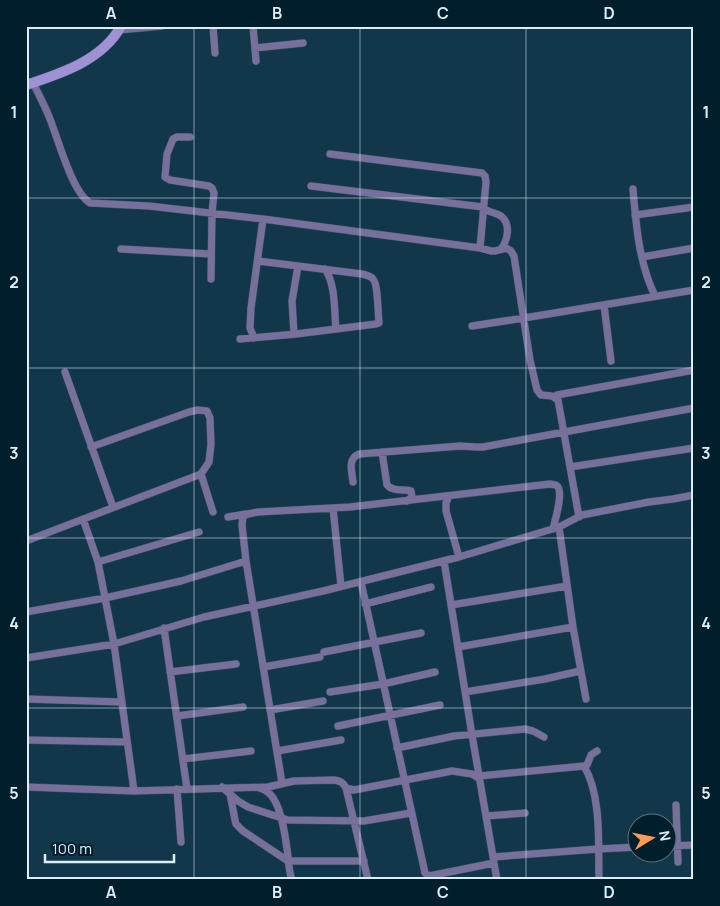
<svg xmlns="http://www.w3.org/2000/svg" width="720" height="906" font-family="Manrope,sans-serif">
<style>
.lines{fill:none;stroke-linecap:round;stroke-linejoin:round}
.street-casing{stroke:#325466;stroke-width:8}
.secondary-casing{stroke:#325466;stroke-width:11}
.street{stroke:#78709b;stroke-width:7}
.secondary{stroke:#a091d5;stroke-width:10}
.grid{fill:none;stroke:#dbeffb;stroke-width:1;stroke-opacity:0.55}
.neatline{fill:none;stroke:#dbeffb;stroke-width:2}
.grid-label{font-size:16px;text-anchor:middle;font-weight:bold;fill:#dbeffb}
</style>
<rect width="100%" height="100%" fill="#12374a"/>
<g class="lines">
<defs>
<path id="street" d="M213,26L215,53
M253,26L256,61
M119,30L162,26
M255,48L303,43
M33,83C39,95 45,106 50,119C58,139 72,192 90,203L149,206L263,219L480,248L491,251H495L506,248L511,251L514,256L530,360L537,390L541,395L552,396L558,400L579,517
M190,137H177L173,139L167,154L165,177L170,180L209,186L212,188L214,193L212,213L211,279
M330,154L482,173L485,176L486,182L480,248
M311,186L483,207C488,213 495,212 501,216C511,224 508,240 501,249
M633,189C636,225 639,263 655,296
M635,215L694,207
M121,249L211,254
M642,257L694,248
M325,269C336,285 334,311 336,329
M604,305L611,361
M472,326L524,318L694,290
M294,334L292,301L298,266
M254,338L250,328L251,308L263,219
M240,339L296,334L376,324L379,323C378,315 378,283 373,279C371,276 366,275 362,274L258,261
M65,372L113,507
M555,398L557,395L694,370
M382,452L387,485C393,492 403,489 411,491L412,497L407,501
M570,467L694,448
M201,474L213,512
M353,482C352,472 347,459 359,454L460,446L476,447H483L694,408
M449,496L446,503V511L459,557
M333,508L341,586
M228,517L246,514
M83,519L98,562L114,644L134,791
M559,527L573,627L586,699
M26,541L201,474L209,462L211,444L210,418L207,411L198,410L189,412L91,447
M444,561L472,735L497,880
M98,562L199,532
M361,582L425,873L429,876L494,863
M365,604L431,587
M451,605L567,586
M26,612L105,598L181,581L246,561
M164,628L187,789
M458,647L573,627
M324,652L421,633
M26,658L114,644L204,617L323,591L459,557L559,527L582,515L649,502L673,499L694,495
M263,667L320,657
M170,672L236,664
M330,692L383,684L435,672
M465,692L545,679L580,671
M26,699L121,702
M270,710L323,701
M177,716L243,707
M338,726L440,705
M26,740L127,742
M397,748L454,736L525,729L533,731L544,737
M277,751L341,740
M183,759L251,751
M584,766C602,796 598,845 599,880
M479,776L584,766L587,765L591,755L597,751
M282,783L246,561L242,525L243,516L248,514L258,512L350,507L550,484C554,485 556,484 558,487C563,495 555,520 553,529
M26,787L134,791L268,787L294,781L334,780C340,781 343,782 346,788L368,880
M222,787L238,801L248,807L288,820L364,821L411,813
M260,788C264,789 267,791 270,794C281,805 285,834 287,849C289,860 288,869 292,880
M346,788L354,790L452,771L472,774L480,779
M177,789L181,842
M230,794L235,820L236,824L243,831L288,861H364
M676,805L678,862
M486,816L525,813
M668,846L694,845
M493,857L598,849L638,847"/>
<path id="secondary" d="M26,85C60,74 103,60 121,26"/>
</defs>
<use href="#street" class="street-casing"/>
<use href="#secondary" class="secondary-casing"/>
<use href="#street" class="street"/>
<use href="#secondary" class="secondary"/>
</g>
<path class="grid" d="M194,26V880M360,26V880M526,26V880M26,198H694M26,368H694M26,538H694M26,708H694"/>
<rect width="720" height="906" fill="none" stroke="#011e2c" stroke-width="55"/>
<g transform="translate(652 838) rotate(80)"><circle r="24" fill="#011e2c" stroke="#58727f"/>
<path d="M0-4L9 19L0 12L-9 19Z" fill="#fe9b58"/>
<text y="-8" font-size="14" font-weight="bold" text-anchor="middle" fill="#dbeffb">N</text>
</g>
<path d="M45 854v8h129v-8" fill="none" stroke="#dbeffb" stroke-width="2.5"/>
<text x="52" y="854" font-size="15" fill="#dbeffb" stroke="#011e2c" stroke-width="4" paint-order="stroke">100 m</text>
<rect x="28" y="28" width="664" height="850" class="neatline"/>
<g class="grid-label">
<text x="111" y="19">A</text>
<text x="277" y="19">B</text>
<text x="443" y="19">C</text>
<text x="609" y="19">D</text>
<text x="14" y="118">1</text>
<text x="706" y="118">1</text>
<text x="14" y="288">2</text>
<text x="706" y="288">2</text>
<text x="14" y="459">3</text>
<text x="706" y="459">3</text>
<text x="14" y="629">4</text>
<text x="706" y="629">4</text>
<text x="14" y="799">5</text>
<text x="706" y="799">5</text>
<text x="111" y="898">A</text>
<text x="277" y="898">B</text>
<text x="443" y="898">C</text>
<text x="609" y="898">D</text>
</g>
</svg>
